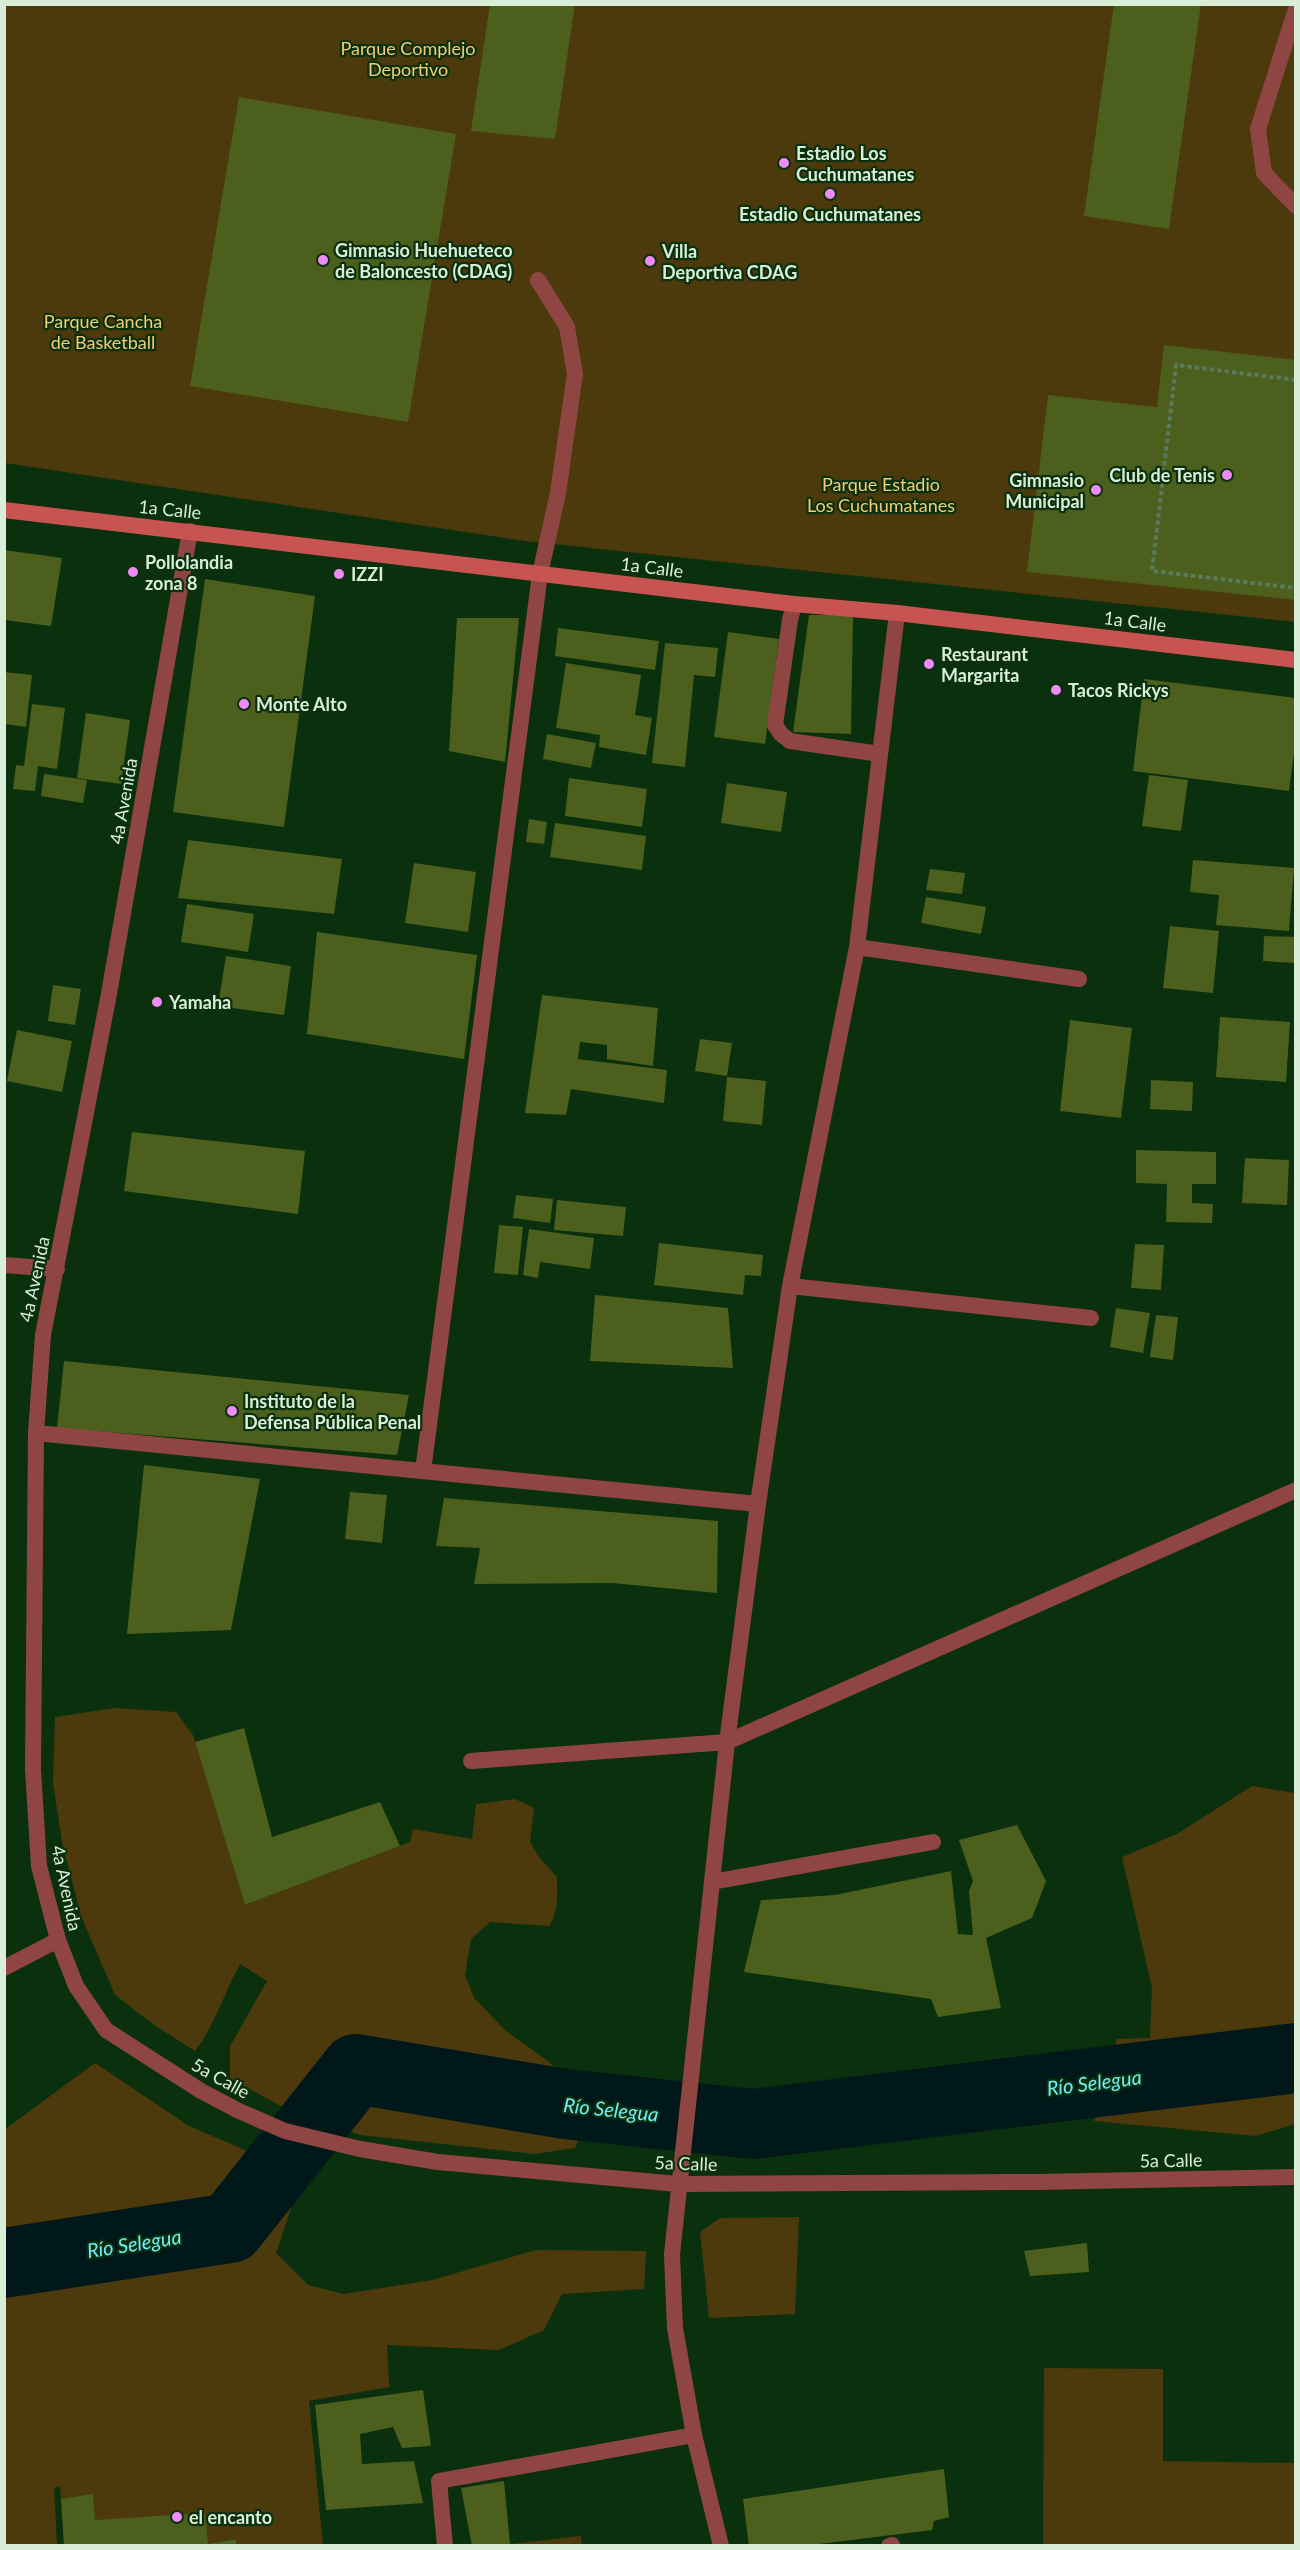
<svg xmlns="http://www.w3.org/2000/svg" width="1300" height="2550" font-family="Lato,sans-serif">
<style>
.green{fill:#4c390c}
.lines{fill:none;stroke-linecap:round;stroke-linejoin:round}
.river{stroke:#01181b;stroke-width:70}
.building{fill:#4c5f1c}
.path{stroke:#5b795b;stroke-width:4;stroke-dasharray:4.5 3;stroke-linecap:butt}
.service{stroke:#8f4643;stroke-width:16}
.minor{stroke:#8f4643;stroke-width:16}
.secondary{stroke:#c85451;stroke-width:16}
.poi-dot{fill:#ef8bf7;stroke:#0b300d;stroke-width:2}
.labels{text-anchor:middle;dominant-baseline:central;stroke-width:4.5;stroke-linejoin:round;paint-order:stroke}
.park-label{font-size:18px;fill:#f4cb76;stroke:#0b300d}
.poi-label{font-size:18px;font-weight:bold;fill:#d9eed8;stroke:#0b300d;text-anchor:start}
.street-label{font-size:18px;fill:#d9eed8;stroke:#0b300d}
.water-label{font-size:20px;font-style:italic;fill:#6eedfa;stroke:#0b300d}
</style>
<rect width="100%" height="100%" fill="#0b300d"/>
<path class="green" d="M4,5H1295V622L525,541L5,463Z
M115,1708L176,1712L193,1735L245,1905L410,1842L413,1829L472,1839L476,1804L515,1799L534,1808L530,1842L539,1857L557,1877C557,1894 559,1911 549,1926L490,1922L471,1939L465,1975L474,1998L506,2031L544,2058L575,2084L581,2133L575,2148L535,2154L360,2135L286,2109L230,2078V2046L267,1981L240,1964C224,1993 215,2025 195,2051L154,2025L115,1995L81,1916L62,1842L53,1783L55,1717Z
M1252,1786L1295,1793V2124L1256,2136L1094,2121L1117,2039L1150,2038L1152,1988L1122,1857L1177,1834Z
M95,2063L189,2126L268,2160L277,2148L295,2160L291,2169L299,2173L295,2196L276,2253L308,2285L344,2294L432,2280L536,2250L646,2251L644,2289L562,2294L544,2330L499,2350L387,2345L389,2387L309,2401L323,2545H236L235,2539L208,2544L95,2520L93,2495L61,2499L60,2486L54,2488L57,2545H5L4,2130Z
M799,2217L795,2314L709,2318L700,2232L720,2218Z
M1044,2368L1163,2369V2461L1295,2463V2545H1043Z
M581,2536L582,2545L501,2546L510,2544Z"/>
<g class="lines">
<path class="river" d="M4,2263L230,2228L356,2069L565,2104L753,2124L1296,2058"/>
</g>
<path class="building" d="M490,4H575L555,139L471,131Z
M1114,4H1201L1169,229L1084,216Z
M239,97L456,134L408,422L190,386Z
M1164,345L1296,360V600L1027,572L1048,395L1157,407Z
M4,550L62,558L51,626L4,620Z
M205,579L315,596L284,827L173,812Z
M809,615H853L851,734L793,732Z
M457,618H519L505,762L449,751Z
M558,628L659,641L655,670L555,656Z
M728,632L779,639L765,744L714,737Z
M665,643L718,648L715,677L694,675L685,767L652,763Z
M566,663L641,675L635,715L652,718L646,755L599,747L600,735L556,728Z
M4,672L32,675L26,727L4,724Z
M1144,679L1296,698V737L1289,791L1133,771Z
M32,704L65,708L57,769L38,766L35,791L13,789L16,765L24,766Z
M86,713L130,720L121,784L77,778Z
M547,734L596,743L591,768L543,759Z
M44,774L87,780L83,803L41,796Z
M1149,775L1188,780L1181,831L1142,826Z
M569,778L647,789L642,827L565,816Z
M727,783L787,792L781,832L721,823Z
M529,819L547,822L544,844L526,842Z
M555,823L646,836L642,870L550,857Z
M188,840L342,859L334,914L178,898Z
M1193,860L1294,868L1289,931L1216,925L1219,895L1190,892Z
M414,863L476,872L468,932L405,923Z
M930,869L965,873L962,894L926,890Z
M926,897L986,907L981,934L921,923Z
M187,904L254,914L248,952L181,942Z
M1170,926L1219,931L1213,993L1163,988Z
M317,932L477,955L464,1059L307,1034Z
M1264,936L1295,937L1294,963L1263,961Z
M226,956L291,966L284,1015L218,1006Z
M53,985L81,989L75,1025L48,1021Z
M542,995L658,1008L653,1066L607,1059V1045L580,1042L578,1059L667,1070L664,1103L571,1089L566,1115L525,1113Z
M1220,1017L1290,1022L1286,1082L1216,1077Z
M1070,1020L1132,1028L1121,1118L1060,1111Z
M17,1030L72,1041L62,1092L7,1081Z
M700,1039L732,1043L727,1076L695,1071Z
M727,1077L766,1081L762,1125L723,1121Z
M1151,1080L1193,1082L1192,1111L1150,1109Z
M132,1132L305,1151L298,1214L124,1191Z
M1136,1150L1216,1152V1184H1192V1203L1213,1204L1212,1223L1166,1222L1167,1184L1136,1183Z
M1245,1158L1289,1160L1287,1205L1242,1203Z
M516,1195L553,1199L550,1223L513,1218Z
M557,1200L626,1207L623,1236L554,1230Z
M499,1225L523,1227L518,1275L494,1273Z
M529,1229L594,1238L590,1269L540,1262L538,1278L523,1275Z
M659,1243L763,1255L761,1276L745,1275L743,1295L654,1285Z
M1135,1244L1164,1245L1161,1290L1131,1288Z
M595,1295L728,1308L733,1368L590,1361Z
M1116,1308L1150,1313L1143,1353L1110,1347Z
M1156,1315L1178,1317L1173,1360L1150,1357Z
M64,1361L409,1395L397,1455L57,1428Z
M144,1465L260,1479L231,1630L127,1634Z
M350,1492L387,1495L382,1543L345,1539Z
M444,1498L718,1521L717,1593L612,1583L474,1584L480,1548L436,1546Z
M244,1728L272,1837L380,1802L400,1846L245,1905L195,1742Z
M1017,1825L1046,1881L1032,1918L986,1938L1001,2008L938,2017L931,1999L744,1972L761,1900L835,1895L951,1871L958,1934L973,1935L969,1891L973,1881L959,1840Z
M1087,2243L1089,2272L1030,2276L1024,2251Z
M423,2390L431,2446L402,2448L393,2427L360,2434L362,2464L414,2461L423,2503L326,2510L315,2405Z
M944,2469L949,2517L934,2521L932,2530L803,2546H749L743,2499Z
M504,2481L510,2544L472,2546L461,2488Z
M93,2494L95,2520L205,2513L208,2544L236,2539V2546H64L61,2499Z"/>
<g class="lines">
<path class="path" d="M1296,380L1176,365L1152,571L1296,588"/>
<path class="service" d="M1296,9L1258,129L1264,173L1296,206
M538,280L567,327L575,374L558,493L540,574
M794,604L790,620L775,725L781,734L790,741L880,754
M445,2546L439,2481L694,2435"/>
<path class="minor" d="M190,531L108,999L43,1335L36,1433L33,1769L39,1866L58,1940L76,1986L106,2030L201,2091L239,2111L285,2131L360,2149L438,2162L678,2184L1036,2182L1296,2177
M857,947L1079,979
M4,1265L57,1269
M790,1286L1091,1318
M36,1433L758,1504
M423,1471L540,574
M471,1761L727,1742L1296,1490
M712,1882L933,1842
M4,1968L58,1940
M721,2546L694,2435L675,2328L672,2254L727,1742L758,1504L790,1286L857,947L897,613
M889,2546L892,2545"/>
<path class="secondary" d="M4,510L794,604L897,613L1296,660"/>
</g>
<g class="poi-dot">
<circle cx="784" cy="163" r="6"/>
<circle cx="830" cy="194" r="6"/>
<circle cx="323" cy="260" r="6"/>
<circle cx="650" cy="261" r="6"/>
<circle cx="1227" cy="475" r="6"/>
<circle cx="1096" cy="490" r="6"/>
<circle cx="133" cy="572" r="6"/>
<circle cx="339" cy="574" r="6"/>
<circle cx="929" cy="664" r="6"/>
<circle cx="1056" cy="690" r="6"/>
<circle cx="244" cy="704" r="6"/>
<circle cx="157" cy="1002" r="6"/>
<circle cx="232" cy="1411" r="6"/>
<circle cx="177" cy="2517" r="6"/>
</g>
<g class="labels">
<g class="park-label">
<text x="408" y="48">Parque Complejo<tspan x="408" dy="21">Deportivo</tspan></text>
<text x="103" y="321">Parque Cancha<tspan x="103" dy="21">de Basketball</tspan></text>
<text x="881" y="484">Parque Estadio<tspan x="881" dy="21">Los Cuchumatanes</tspan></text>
</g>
<g class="poi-label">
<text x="796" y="153">Estadio Los<tspan x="796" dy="21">Cuchumatanes</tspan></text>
<text x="830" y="214" text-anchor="middle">Estadio Cuchumatanes</text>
<text x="335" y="250">Gimnasio Huehueteco<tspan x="335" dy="21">de Baloncesto (CDAG)</tspan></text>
<text x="662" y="251">Villa<tspan x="662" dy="21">Deportiva CDAG</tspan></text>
<text x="1215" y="475" text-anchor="end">Club de Tenis</text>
<text x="1084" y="480" text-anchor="end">Gimnasio<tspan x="1084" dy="21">Municipal</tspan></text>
<text x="145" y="562">Pollolandia<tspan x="145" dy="21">zona 8</tspan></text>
<text x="351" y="574">IZZI</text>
<text x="941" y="654">Restaurant<tspan x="941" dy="21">Margarita</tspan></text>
<text x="1068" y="690">Tacos Rickys</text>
<text x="256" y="704">Monte Alto</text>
<text x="169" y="1002">Yamaha</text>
<text x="244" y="1401">Instituto de la<tspan x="244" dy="21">Defensa Pública Penal</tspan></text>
<text x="189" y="2517">el encanto</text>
</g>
<g class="street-label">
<text transform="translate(170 509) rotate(6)">1a Calle</text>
<text transform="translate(652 567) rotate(7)">1a Calle</text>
<text transform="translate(1135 621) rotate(7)">1a Calle</text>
<text transform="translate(123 801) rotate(-80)">4a Avenida</text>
<text transform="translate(34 1279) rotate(-78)">4a Avenida</text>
<text transform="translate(67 1888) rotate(78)">4a Avenida</text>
<text transform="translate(221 2078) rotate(29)">5a Calle</text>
<text transform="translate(1171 2160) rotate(-1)">5a Calle</text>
<text transform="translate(686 2163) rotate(2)">5a Calle</text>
</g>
<g class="water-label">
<text transform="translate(1094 2082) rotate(-7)">Río Selegua</text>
<text transform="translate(611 2109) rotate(6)">Río Selegua</text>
<text transform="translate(134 2243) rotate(-9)">Río Selegua</text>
</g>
</g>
<rect width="1300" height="2550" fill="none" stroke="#d9eed8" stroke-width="12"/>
</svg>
